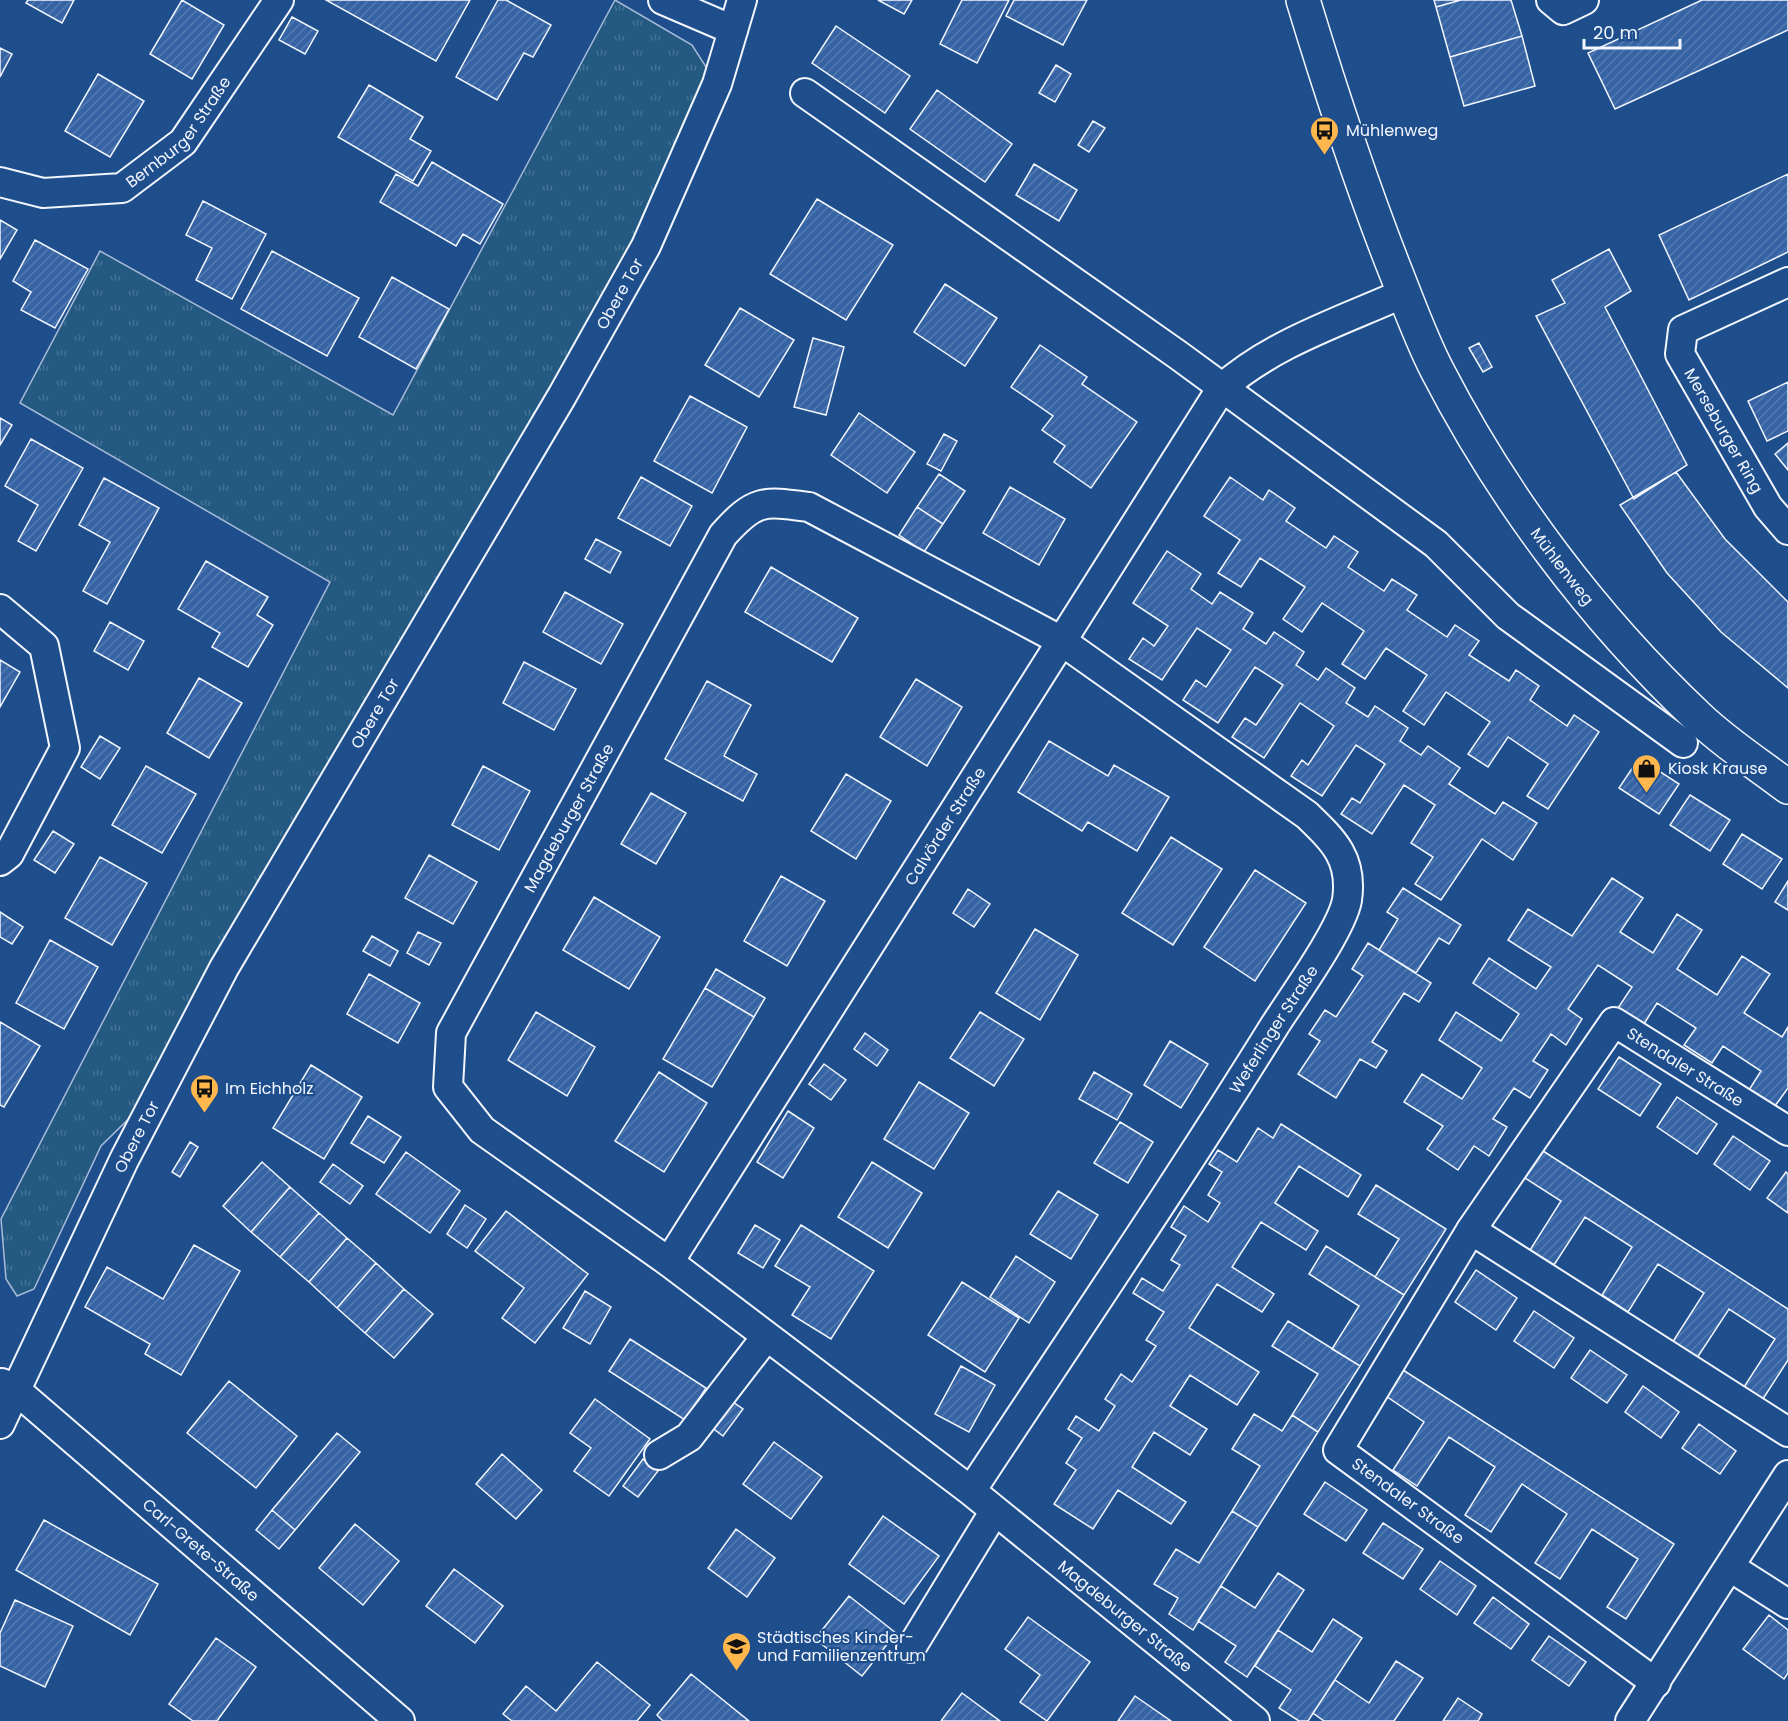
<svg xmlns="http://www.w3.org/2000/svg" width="1788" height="1721" font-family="Poppins,sans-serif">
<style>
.grass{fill:url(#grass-tufts);stroke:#a8bbd7;stroke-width:1.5}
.building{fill:url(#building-hatch);stroke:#f2f6ff;stroke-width:1.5}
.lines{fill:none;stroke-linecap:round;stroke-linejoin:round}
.street-casing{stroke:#f2f6ff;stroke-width:32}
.secondary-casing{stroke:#f2f6ff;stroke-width:36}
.street{stroke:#1f4e8c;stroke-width:28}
.secondary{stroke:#1f4e8c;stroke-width:33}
.labels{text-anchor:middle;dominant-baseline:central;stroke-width:4.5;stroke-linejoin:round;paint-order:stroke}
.street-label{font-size:16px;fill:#f2f6ff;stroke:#1f4e8c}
.poi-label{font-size:16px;fill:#f2f6ff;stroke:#1f4e8c;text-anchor:start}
</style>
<defs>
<pattern id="grass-tufts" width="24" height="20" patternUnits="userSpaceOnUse" patternTransform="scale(1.5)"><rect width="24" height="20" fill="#245a82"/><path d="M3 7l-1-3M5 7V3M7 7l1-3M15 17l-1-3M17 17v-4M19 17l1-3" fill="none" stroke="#447295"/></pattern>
<pattern id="building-hatch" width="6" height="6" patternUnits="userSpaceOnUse" patternTransform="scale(1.5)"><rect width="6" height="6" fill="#3563a3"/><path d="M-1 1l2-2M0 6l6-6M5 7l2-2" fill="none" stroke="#537ab1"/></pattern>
</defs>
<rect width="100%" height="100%" fill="#1f4e8c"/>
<path class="grass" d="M615,0L692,45L717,84L646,246L163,1085L101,1146L34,1289L17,1296L6,1279L1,1219L330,582L20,403L100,251L393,415Z"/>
<path class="building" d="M28,0H74L62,23L26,3Z
M182,0L224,25L192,79L150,54Z
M326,0H470L436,61Z
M498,0H506L551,25L533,57L524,53L497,100L456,77Z
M878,0H912L904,14Z
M962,0H1009L977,63L940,44Z
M1014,0H1087L1063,45L1006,16Z
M1434,0H1461L1436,7Z
M1461,0H1511L1522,36L1450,57L1436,7Z
M1702,0H1788V30L1615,109L1588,53Z
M292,17L318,31L305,54L279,40Z
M836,26L910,76L885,113L812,63Z
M1522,36L1535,86L1464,106L1450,57Z
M0,48L12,54L0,77Z
M1056,65L1071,74L1055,102L1039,93Z
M98,74L144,101L110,157L65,131Z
M369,85L423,117L410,139L431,151L413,181L338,137Z
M937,90L1012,144L985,182L910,129Z
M1093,121L1105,128L1089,152L1078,145Z
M432,162L503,204L480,244L463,234L456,246L380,202L396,174L418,186Z
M1034,164L1077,190L1059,221L1016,195Z
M1788,174V252L1689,300L1659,235Z
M817,199L893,245L846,320L770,274Z
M203,201L266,234L232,299L196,280L212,248L186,235Z
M0,220L17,230L0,259Z
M35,240L88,269L55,328L21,310L31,292L13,281Z
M1609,249L1631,291L1605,307L1687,465L1634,499L1536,316L1565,303L1552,280Z
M272,251L359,298L327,356L241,309Z
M392,277L449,309L416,369L359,337Z
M945,284L997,318L965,366L914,332Z
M740,308L794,340L759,397L705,365Z
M813,338L844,347L826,415L794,407Z
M1479,343L1492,367L1483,372L1469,348Z
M1040,345L1087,377L1082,384L1137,422L1091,488L1054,462L1065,446L1042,430L1053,416L1011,387Z
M1788,382V431L1767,441L1748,401Z
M690,396L747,427L712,493L654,461Z
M859,413L915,452L887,493L831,455Z
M0,418L12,425L0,445Z
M944,434L957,441L941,471L927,464Z
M31,439L83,468L36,551L18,541L38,505L5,486Z
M1788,443V470L1775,454Z
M1676,472L1725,539L1788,602V688L1721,632L1667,573L1620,505Z
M939,474L965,491L943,524L917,507Z
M641,477L692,506L670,546L618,518Z
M1230,477L1263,500L1269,490L1295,508L1286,521L1326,548L1334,536L1358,552L1348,567L1384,591L1392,579L1417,595L1407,610L1447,637L1455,625L1479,641L1469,655L1509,681L1516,670L1539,686L1530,700L1567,726L1574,715L1599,732L1548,809L1527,796L1548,764L1508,737L1488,767L1468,754L1490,722L1446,692L1424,725L1403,711L1427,675L1386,648L1365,679L1342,664L1364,631L1322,603L1302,632L1283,619L1305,587L1260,558L1241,587L1218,573L1240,540L1204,516Z
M104,478L159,508L107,604L83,591L110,542L79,525Z
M1010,487L1065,519L1039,565L983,533Z
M917,507L943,524L924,552L899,535Z
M596,539L621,552L610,573L585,559Z
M1167,551L1201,574L1191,589L1212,604L1220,592L1253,613L1243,629L1266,644L1274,632L1304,652L1296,665L1318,680L1326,668L1355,688L1346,703L1368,717L1375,706L1408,728L1400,741L1421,755L1428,746L1460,768L1449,784L1495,814L1503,802L1537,823L1513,860L1482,839L1441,900L1415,884L1433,857L1411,843L1435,805L1404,785L1372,834L1341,814L1352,798L1360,803L1385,764L1356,745L1322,796L1291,776L1302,760L1308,765L1334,726L1300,703L1264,758L1232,737L1245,718L1256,725L1283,685L1255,667L1218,723L1183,700L1196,680L1206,687L1231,650L1197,628L1162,680L1129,659L1143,638L1154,646L1168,626L1133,603Z
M206,561L268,597L257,615L273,625L248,667L212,647L220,633L178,609Z
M771,567L858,618L832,662L745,612Z
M565,592L623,624L601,664L543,632Z
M110,622L144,641L128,670L94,651Z
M0,660L20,672L0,707Z
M524,662L576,689L554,730L503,703Z
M199,678L242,703L209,758L167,733Z
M916,679L962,707L927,766L880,737Z
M707,681L751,705L724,756L757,774L743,801L665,759Z
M100,736L120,748L100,779L81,767Z
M1049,741L1108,776L1114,765L1169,797L1137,851L1088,822L1082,831L1018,792Z
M1639,758L1679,784L1659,814L1619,788Z
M146,766L196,794L162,853L112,825Z
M483,766L530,791L499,850L452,825Z
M846,774L891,801L856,859L811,831Z
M651,793L686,813L656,864L621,844Z
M1690,795L1730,820L1710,851L1670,825Z
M53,831L74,844L55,873L34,860Z
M1742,834L1782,859L1762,889L1723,864Z
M1171,837L1222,869L1173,945L1122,913Z
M429,855L477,882L453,924L405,898Z
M100,857L147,883L112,945L65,918Z
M1255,870L1306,903L1255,981L1204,947Z
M781,876L825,901L787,966L744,941Z
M1612,878L1643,898L1620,932L1653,953L1677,914L1702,930L1677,969L1717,995L1742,956L1770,974L1744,1013L1782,1037L1788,1027V1088L1775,1106L1749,1090L1761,1071L1723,1046L1712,1063L1684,1045L1696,1028L1657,1003L1644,1024L1618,1008L1632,987L1598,965L1568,1009L1582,1019L1566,1045L1551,1034L1533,1061L1548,1070L1530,1098L1514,1088L1493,1119L1507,1127L1489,1156L1474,1146L1458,1170L1427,1149L1443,1126L1404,1102L1422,1074L1462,1099L1482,1068L1439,1040L1456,1012L1501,1041L1519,1014L1473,983L1489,958L1536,989L1551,967L1508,940L1528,909L1572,936Z
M1788,881V910L1775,902Z
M1403,888L1461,925L1449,944L1439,938L1416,973L1379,950L1398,919L1387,912Z
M968,889L990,904L974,927L953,913Z
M594,897L660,937L629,989L563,950Z
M0,912L23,927L12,944L0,937Z
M1035,929L1078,955L1040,1020L996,993Z
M418,932L441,943L429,965L407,953Z
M372,936L398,951L390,966L363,951Z
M50,940L98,967L64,1029L16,1003Z
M1368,943L1431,983L1419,1002L1404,993L1372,1042L1387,1051L1376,1068L1360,1059L1336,1098L1298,1074L1320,1041L1309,1034L1325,1010L1336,1017L1363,976L1352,969Z
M716,969L765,998L754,1017L705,988Z
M369,974L420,1003L398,1043L347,1014Z
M705,988L754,1017L712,1087L663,1059Z
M536,1012L595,1047L567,1096L508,1060Z
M980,1012L1024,1039L994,1086L950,1058Z
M0,1022L40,1046L4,1107L0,1105Z
M865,1033L888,1050L877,1066L854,1049Z
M1170,1041L1208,1064L1181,1108L1144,1085Z
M1619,1057L1661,1084L1640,1116L1598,1089Z
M824,1064L846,1080L831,1100L809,1084Z
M311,1065L362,1097L324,1159L273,1128Z
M659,1072L707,1103L664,1172L615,1141Z
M1094,1072L1132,1094L1117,1120L1079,1099Z
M919,1082L969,1113L934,1169L884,1139Z
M1677,1097L1717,1124L1697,1154L1657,1127Z
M788,1111L814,1128L783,1178L757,1162Z
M368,1116L401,1137L384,1163L351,1143Z
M1120,1122L1153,1142L1128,1183L1094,1163Z
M1281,1124L1361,1175L1348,1197L1299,1166L1275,1203L1318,1231L1306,1250L1261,1222L1232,1267L1274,1294L1262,1312L1217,1284L1189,1328L1259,1372L1237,1405L1190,1375L1170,1406L1207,1429L1190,1455L1154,1432L1132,1467L1186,1502L1171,1524L1118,1490L1093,1529L1054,1504L1076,1470L1066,1463L1082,1438L1068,1429L1076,1416L1099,1431L1115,1406L1105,1399L1121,1374L1132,1382L1156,1346L1146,1340L1164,1312L1133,1293L1142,1278L1163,1291L1180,1265L1171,1260L1186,1236L1171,1227L1184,1206L1208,1222L1220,1203L1208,1195L1222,1172L1209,1164L1218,1150L1237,1162L1258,1128L1273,1138Z
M1733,1136L1770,1161L1750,1190L1714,1164Z
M190,1142L198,1147L180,1177L172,1172Z
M1540,1149L1788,1309V1360L1763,1399L1744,1387L1775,1339L1729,1309L1697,1358L1672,1343L1704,1293L1658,1264L1628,1312L1602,1295L1632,1247L1585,1217L1554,1265L1530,1250L1561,1201L1522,1176Z
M406,1152L460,1191L430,1233L376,1194Z
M262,1162L290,1187L251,1232L223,1206Z
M872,1162L922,1193L888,1248L838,1217Z
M333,1164L363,1186L350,1204L320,1182Z
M1786,1172L1788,1174V1213L1767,1198Z
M1376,1185L1446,1229L1404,1295L1375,1277L1399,1239L1358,1214Z
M290,1187L319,1213L280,1257L251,1232Z
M1058,1191L1098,1215L1071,1259L1030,1234Z
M465,1205L486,1219L467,1248L447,1234Z
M506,1211L588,1274L535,1343L502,1318L524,1288L475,1251Z
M319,1213L347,1238L309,1282L280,1257Z
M755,1225L780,1240L763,1268L738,1253Z
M801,1225L874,1271L831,1339L792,1315L810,1287L775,1266Z
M347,1238L376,1263L337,1308L309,1282Z
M194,1245L240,1271L181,1375L145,1354L150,1344L85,1307L107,1267L163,1299Z
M1326,1246L1404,1295L1360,1366L1332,1349L1359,1306L1309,1274Z
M1016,1256L1055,1282L1029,1323L990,1297Z
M376,1263L404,1289L365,1333L337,1308Z
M1476,1270L1517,1298L1496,1330L1455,1302Z
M962,1282L1019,1318L985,1372L928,1335Z
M404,1289L433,1314L394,1358L365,1333Z
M585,1291L611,1307L590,1344L563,1328Z
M1534,1311L1574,1338L1554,1368L1514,1341Z
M1288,1321L1360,1366L1318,1432L1292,1415L1318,1374L1272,1346Z
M630,1339L706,1388L685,1420L609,1371Z
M1590,1350L1627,1375L1607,1403L1571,1378Z
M961,1366L995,1385L969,1432L935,1414Z
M1403,1370L1674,1544L1626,1619L1607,1607L1638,1559L1592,1529L1560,1579L1535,1563L1567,1514L1522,1484L1491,1532L1465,1515L1495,1467L1449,1437L1417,1486L1393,1470L1424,1422L1386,1396Z
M229,1381L297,1436L256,1488L187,1433Z
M1643,1386L1679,1412L1661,1438L1625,1412Z
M595,1399L650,1439L609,1496L574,1471L591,1448L570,1433Z
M730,1400L743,1409L723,1436L710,1426Z
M1254,1414L1282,1431L1292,1415L1318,1432L1258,1527L1232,1511L1260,1466L1232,1449Z
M1699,1424L1736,1451L1720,1474L1682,1448Z
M337,1433L360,1452L295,1530L272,1510Z
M774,1442L822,1477L791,1519L743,1484Z
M502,1454L542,1490L516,1519L476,1484Z
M643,1459L658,1471L638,1497L623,1486Z
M1325,1482L1367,1510L1346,1541L1304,1514Z
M272,1510L295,1530L279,1549L256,1530Z
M1232,1511L1258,1527L1193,1630L1169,1614L1178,1598L1154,1584L1176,1549L1199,1563Z
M883,1516L939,1556L904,1604L849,1564Z
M44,1520L158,1584L130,1635L16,1570Z
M1383,1523L1423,1549L1403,1579L1363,1553Z
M355,1524L399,1561L363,1605L319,1568Z
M736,1529L775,1558L747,1597L708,1568Z
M1440,1561L1476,1586L1457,1615L1420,1589Z
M454,1569L503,1606L475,1643L426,1606Z
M1278,1573L1304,1590L1247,1677L1225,1662L1236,1646L1198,1621L1221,1586L1255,1608Z
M849,1596L896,1633L862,1676L815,1639Z
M1493,1597L1529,1624L1511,1649L1474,1623Z
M15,1600L73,1626L45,1687L0,1666V1633Z
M1769,1615L1788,1630V1673L1784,1679L1743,1649Z
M1028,1617L1090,1662L1047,1721L1020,1702L1040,1675L1005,1649Z
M1333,1619L1362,1638L1308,1721H1299L1279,1708L1291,1690L1255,1666L1278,1630L1312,1652Z
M1549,1636L1586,1662L1569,1686L1532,1660Z
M216,1638L256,1667L217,1721H193L169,1704Z
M1396,1661L1423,1678L1394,1721H1324L1313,1713L1335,1680L1369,1703Z
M597,1662L650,1705L637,1721H512L503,1714L526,1686L556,1711Z
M691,1674L749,1721H663L657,1715Z
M962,1693L1000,1721H941Z
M1135,1696L1171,1721H1118Z
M1458,1698L1482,1714L1478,1721H1443Z"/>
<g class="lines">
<defs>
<g id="street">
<path d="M663,0L733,30"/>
<path d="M1551,0L1563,10L1584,0"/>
<path d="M805,93L1178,355L1436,544L1508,616L1683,743"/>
<path id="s1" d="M0,182L43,193L122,188L183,142L279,0"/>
<path id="s2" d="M1788,282L1683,330L1680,354L1768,507L1788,530"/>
<path d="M0,609L44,646L65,748L9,854L0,861"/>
<path d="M1471,1230L1788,1432"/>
<path id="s3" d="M669,1262L1221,389C1272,343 1342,321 1404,293"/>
<path id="s4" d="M2,1383L17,1391L400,1721"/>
<path id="s5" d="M0,1424L124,1160L224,968L562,396L646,246L717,84L742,0"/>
<path d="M659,1455L689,1437L766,1337"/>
<path id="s6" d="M971,1491C1073,1336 1177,1183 1275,1025C1293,997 1342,929 1347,900C1353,859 1334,841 1307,815L1060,640L809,507C763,501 755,499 723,535L451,1033L448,1087L482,1130L669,1262L971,1491L1255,1721"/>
<path d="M1730,1567L1788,1604"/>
<path d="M911,1648L994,1512"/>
<path id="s7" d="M1656,1683L1338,1450L1471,1230L1614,1022L1788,1131"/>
<path d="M1630,1721L1788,1475"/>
</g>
<g id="secondary">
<path id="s8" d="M1303,0C1330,89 1359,178 1393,265C1407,300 1420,337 1437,370C1503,498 1593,618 1698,717C1725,743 1758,764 1788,787"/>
</g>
</defs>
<use href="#street" class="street-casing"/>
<use href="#secondary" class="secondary-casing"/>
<use href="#street" class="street"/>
<use href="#secondary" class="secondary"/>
</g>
<defs>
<symbol id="bus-pin" viewBox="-11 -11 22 30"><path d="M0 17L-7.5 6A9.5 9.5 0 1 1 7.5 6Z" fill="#ffb74d" stroke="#1f4e8c"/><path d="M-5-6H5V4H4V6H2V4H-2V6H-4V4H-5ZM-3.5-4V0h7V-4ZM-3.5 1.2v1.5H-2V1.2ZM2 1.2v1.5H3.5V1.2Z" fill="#111"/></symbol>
<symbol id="shop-pin" viewBox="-11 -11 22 30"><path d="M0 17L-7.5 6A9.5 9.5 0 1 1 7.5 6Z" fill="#ffb74d" stroke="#1f4e8c"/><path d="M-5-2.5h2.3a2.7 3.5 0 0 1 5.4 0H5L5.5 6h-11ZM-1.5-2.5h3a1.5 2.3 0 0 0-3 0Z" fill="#111"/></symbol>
<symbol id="school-pin" viewBox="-11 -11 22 30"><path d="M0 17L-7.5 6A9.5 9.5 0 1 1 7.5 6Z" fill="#ffb74d" stroke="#1f4e8c"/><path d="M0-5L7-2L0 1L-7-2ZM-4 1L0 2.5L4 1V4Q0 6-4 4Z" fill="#111"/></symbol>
</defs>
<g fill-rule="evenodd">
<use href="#bus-pin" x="1308" y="114" width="33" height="45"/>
<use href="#shop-pin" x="1630" y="752" width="33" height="45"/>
<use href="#bus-pin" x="188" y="1072" width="33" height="45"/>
<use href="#school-pin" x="720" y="1630" width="33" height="45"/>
</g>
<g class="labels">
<g class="street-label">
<text stroke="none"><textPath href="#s1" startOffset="204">Bernburger Straße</textPath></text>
<text stroke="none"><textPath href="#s5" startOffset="1290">Obere Tor</textPath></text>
<text stroke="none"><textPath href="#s2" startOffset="228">Merseburger Ring</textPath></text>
<text stroke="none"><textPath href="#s8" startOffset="627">Mühlenweg</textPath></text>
<text stroke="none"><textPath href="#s5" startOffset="804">Obere Tor</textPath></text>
<text transform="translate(569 818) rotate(-61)">Magdeburger Straße</text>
<text stroke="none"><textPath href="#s3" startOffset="516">Calvörder Straße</textPath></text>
<text stroke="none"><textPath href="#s6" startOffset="552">Weferlinger Straße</textPath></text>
<text stroke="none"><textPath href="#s7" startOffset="988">Stendaler Straße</textPath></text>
<text stroke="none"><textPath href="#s5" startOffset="318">Obere Tor</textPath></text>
<text transform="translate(1408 1501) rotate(36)">Stendaler Straße</text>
<text stroke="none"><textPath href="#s4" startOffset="260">Carl-Grete-Straße</textPath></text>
<text stroke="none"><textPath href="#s6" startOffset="2967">Magdeburger Straße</textPath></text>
</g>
<g class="poi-label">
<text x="1346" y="130">Mühlenweg</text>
<text x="1668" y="768">Kiosk Krause</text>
<text x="225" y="1088">Im Eichholz</text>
<text x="757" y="1637">Städtisches Kinder-<tspan x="757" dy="18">und Familienzentrum</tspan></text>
</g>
</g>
<path d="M1584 39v9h96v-9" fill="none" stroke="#f2f6ff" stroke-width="3"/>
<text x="1593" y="39" font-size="18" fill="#f2f6ff" stroke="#1f4e8c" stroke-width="4.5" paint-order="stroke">20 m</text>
</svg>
